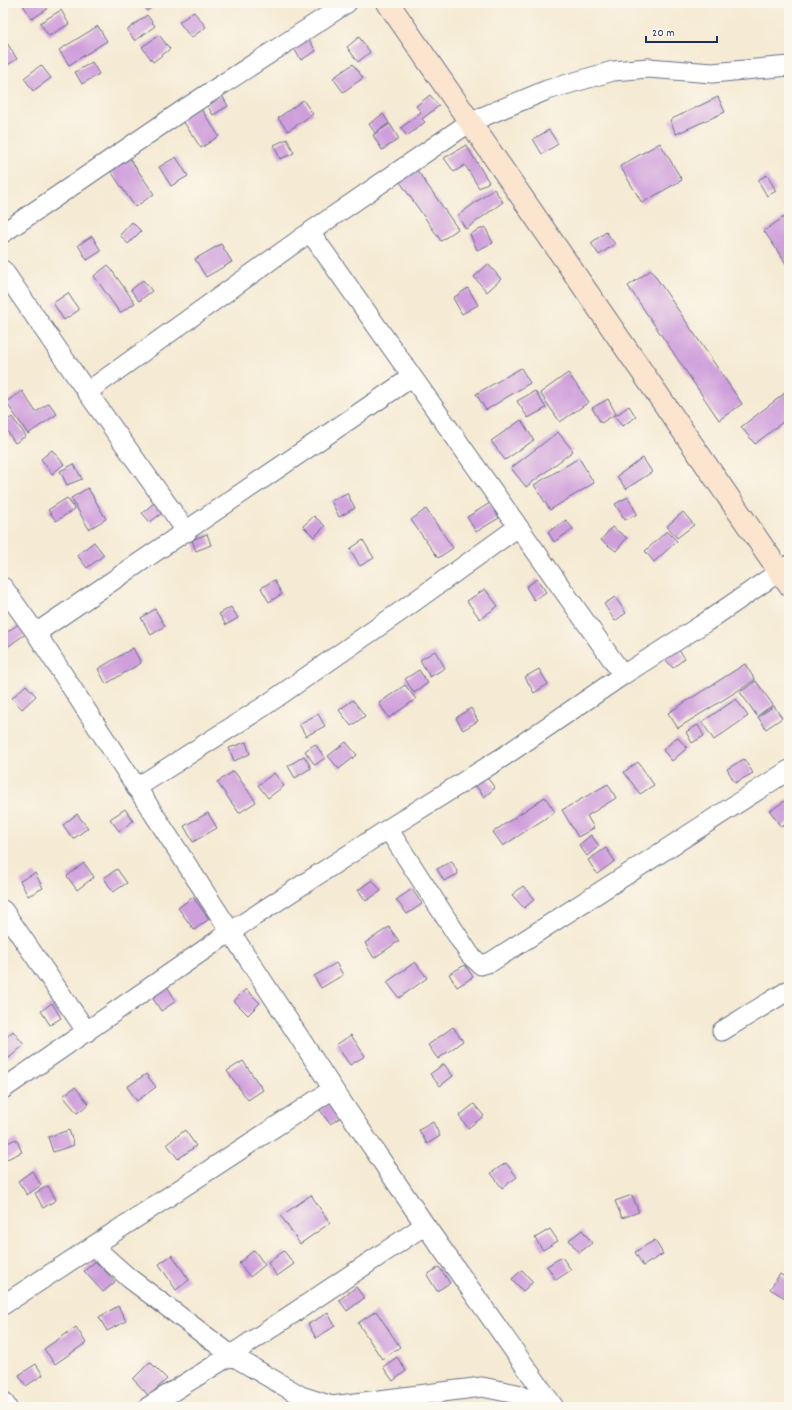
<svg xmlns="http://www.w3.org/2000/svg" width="792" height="1410" font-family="Dekko,sans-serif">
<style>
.building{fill:#cf9fdc}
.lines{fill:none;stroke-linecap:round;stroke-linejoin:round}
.street-casing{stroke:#677087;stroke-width:21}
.secondary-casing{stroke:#677087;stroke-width:24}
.street{stroke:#fff;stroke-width:19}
.secondary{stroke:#fbe5cf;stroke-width:22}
</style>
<rect width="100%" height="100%" fill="#fbf7ec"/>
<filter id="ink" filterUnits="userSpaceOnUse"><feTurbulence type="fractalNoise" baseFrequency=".025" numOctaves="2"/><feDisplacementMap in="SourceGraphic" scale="8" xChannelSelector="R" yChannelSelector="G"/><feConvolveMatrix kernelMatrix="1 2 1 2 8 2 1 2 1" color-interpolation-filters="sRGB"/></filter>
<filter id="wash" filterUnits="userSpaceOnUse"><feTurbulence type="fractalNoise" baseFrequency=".012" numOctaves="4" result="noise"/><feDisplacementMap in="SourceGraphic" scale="16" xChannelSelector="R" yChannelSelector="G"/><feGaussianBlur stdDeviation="0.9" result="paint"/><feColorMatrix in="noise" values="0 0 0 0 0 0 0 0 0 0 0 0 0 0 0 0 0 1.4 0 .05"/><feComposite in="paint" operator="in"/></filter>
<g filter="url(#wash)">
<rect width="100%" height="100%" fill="#f5ead3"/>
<g id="blocks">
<path class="building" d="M26,3H44L47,9L32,19L23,5Z
M142,3H158L147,11Z
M61,10L69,24L49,36L40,23Z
M194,12L206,27L191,38L179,22Z
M147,15L155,26L135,41L127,30Z
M98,26L107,41L69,65L59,50Z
M159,35L170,49L153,62L142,47Z
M359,37L370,52L358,62L347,47Z
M308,38L316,51L301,60L293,47Z
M7,43L17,59L3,68V46Z
M92,62L99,74L82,84L75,72Z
M353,64L363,78L343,92L333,78Z
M41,65L51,78L33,91L24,78Z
M221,94L228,106L213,115L206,103Z
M430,95L439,106L422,119L425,122L407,136L401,128L421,112L416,106Z
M718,97L725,112L676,134L670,120Z
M303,100L313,114L288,131L278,118Z
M199,106L219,136L201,148L181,118Z
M383,114L389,123L375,133L369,124Z
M390,124L399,139L382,150L373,135Z
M549,130L558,144L542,154L533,139Z
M287,139L294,153L280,159L274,145Z
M660,143L682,180L642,203L620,166Z
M466,145L489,182L479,188L465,165L454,172L444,158Z
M128,156L154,194L135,207L110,170Z
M176,157L188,176L171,186L159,167Z
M417,170L458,229L441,241L400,182Z
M767,175L776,191L767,196L758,180Z
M494,189L503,202L466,229L457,216Z
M784,217L789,224V268L764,231Z
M132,222L141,231L128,244L120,235Z
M485,227L493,243L477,250L470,234Z
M606,232L615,244L599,255L591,243Z
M92,236L101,251L87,260L78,245Z
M221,244L232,262L206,277L195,259Z
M488,264L501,279L487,292L474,277Z
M108,265L135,303L120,313L94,276Z
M651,270L742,404L719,420L628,286Z
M143,280L152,291L139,301L131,290Z
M468,288L478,305L462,314L453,298Z
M68,293L79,310L64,320L53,303Z
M521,368L530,383L486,410L476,394Z
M568,373L589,402L560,422L540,393Z
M789,390V417L755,444L741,427Z
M22,391L36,412L49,403L57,414L28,434L6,402Z
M535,391L546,408L528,418L517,401Z
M608,399L616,414L601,423L592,408Z
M629,406L636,417L622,426L615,416Z
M12,417L26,436L15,443L3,425V423Z
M521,420L534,440L505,460L491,441Z
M558,432L573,451L526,487L511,468Z
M52,450L64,464L52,474L41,459Z
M579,458L594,483L550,510L534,485Z
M643,458L652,472L626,489L617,476Z
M74,464L82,479L67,485L60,471Z
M88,488L106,519L89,529L71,498Z
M347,493L355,508L339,517L331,501Z
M628,497L637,514L625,520L615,504Z
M67,498L75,509L56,521L48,510Z
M159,499L167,509L150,522L142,513Z
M490,503L499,518L476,532L467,517Z
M426,509L453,548L438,558L411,520Z
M683,512L694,525L677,538L667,526Z
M314,516L325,526L314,537L303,526Z
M566,520L573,529L554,542L548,532Z
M612,527L627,538L616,551L601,540Z
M667,531L677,541L654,562L645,551Z
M207,534L211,545L196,551L192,540Z
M363,540L374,558L360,566L350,549Z
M94,542L104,555L87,568L77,555Z
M537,579L546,592L534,600L526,587Z
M274,580L282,594L269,602L261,588Z
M485,589L498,606L480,619L467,601Z
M615,597L626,613L615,621L604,604Z
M231,607L238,618L226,625L219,614Z
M155,609L165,626L151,635L141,618Z
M20,623L27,633L3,650V635Z
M133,648L141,663L106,684L98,669Z
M677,648L685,658L673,668L665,659Z
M435,651L445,668L430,677L420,660Z
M745,664L755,680L678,728L668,713Z
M539,669L548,684L534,693L525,677Z
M419,670L428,683L414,693L405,679Z
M756,681L773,705L757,716L740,692Z
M26,685L36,696L22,709L12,698Z
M405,685L416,699L389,718L379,703Z
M736,699L748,716L714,740L702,722Z
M353,700L365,716L351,726L339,710Z
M774,706L782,718L766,729L758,717Z
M471,708L478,721L463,730L456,718Z
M318,714L325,726L306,736L299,724Z
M698,725L704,736L692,743L686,732Z
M677,737L687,748L672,761L663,750Z
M246,742L250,754L234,761L229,748Z
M346,742L357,755L339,769L328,756Z
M315,744L325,758L315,765L305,751Z
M304,756L311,768L295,778L288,766Z
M744,759L753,773L735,783L727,769Z
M638,762L654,785L640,794L624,772Z
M234,771L256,802L239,813L217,782Z
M274,773L284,786L268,798L258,785Z
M485,775L495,788L484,797L474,783Z
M608,784L616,798L587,816L594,828L578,837L562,810Z
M545,797L555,812L503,846L493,832Z
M789,798V822L781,827L770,811Z
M125,809L133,821L119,831L110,819Z
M208,813L217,828L193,842L184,826Z
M77,814L88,828L73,839L63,825Z
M591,835L599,846L587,856L579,845Z
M606,848L615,861L597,874L588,860Z
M452,861L458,874L444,881L437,869Z
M84,863L94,877L77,890L67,876Z
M117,869L127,883L113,892L104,878Z
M35,873L43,888L28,896L20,881Z
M372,880L381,891L366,901L358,890Z
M523,886L535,899L524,908L512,895Z
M412,889L422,904L407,914L396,900Z
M193,897L209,919L194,930L178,908Z
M389,927L399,941L374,958L365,943Z
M415,962L427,978L399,998L387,982Z
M336,963L343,975L321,988L314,976Z
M465,965L473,977L457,987L449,974Z
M167,986L176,1001L161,1011L152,997Z
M246,989L260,1003L248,1015L234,1001Z
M52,1003L61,1018L50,1025L41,1011Z
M453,1027L463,1041L438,1059L428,1045Z
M13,1031L24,1045L9,1058L3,1051V1040Z
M351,1035L365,1056L350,1065L336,1045Z
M243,1061L263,1090L248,1100L227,1071Z
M444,1064L453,1076L440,1086L430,1074Z
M146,1074L156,1087L137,1101L127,1087Z
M75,1087L89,1104L77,1113L63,1096Z
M333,1101L343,1116L330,1124L320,1110Z
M474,1104L484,1116L468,1128L459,1116Z
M433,1122L440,1136L427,1144L419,1130Z
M69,1130L74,1145L53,1152L48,1137Z
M185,1130L196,1146L178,1159L167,1144Z
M16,1139L22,1152L7,1159L3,1150V1145Z
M506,1163L517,1177L502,1188L491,1173Z
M32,1171L41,1185L27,1195L18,1181Z
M48,1186L56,1200L43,1208L35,1193Z
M311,1195L330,1223L300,1244L281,1216Z
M632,1195L639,1212L622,1218L615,1201Z
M550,1229L558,1241L543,1250L535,1238Z
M582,1230L592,1243L579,1253L569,1240Z
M655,1240L663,1254L643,1266L635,1252Z
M254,1250L265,1265L250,1277L239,1263Z
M284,1251L294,1264L277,1276L268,1263Z
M172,1255L189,1280L176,1290L159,1264Z
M562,1257L571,1270L556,1280L547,1266Z
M96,1261L115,1282L103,1292L84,1271Z
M439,1267L450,1283L437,1291L427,1275Z
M522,1270L533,1282L523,1291L512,1279Z
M780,1274L789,1280V1292L785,1298L770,1289Z
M356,1287L364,1298L347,1311L339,1300Z
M118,1306L126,1321L107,1331L99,1317Z
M376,1311L400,1347L382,1359L358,1323Z
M328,1313L335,1326L316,1338L308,1324Z
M76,1327L86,1343L55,1364L44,1349Z
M397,1357L406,1371L393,1381L383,1367Z
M150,1362L167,1379L149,1396L133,1379Z
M36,1364L43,1375L26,1386L19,1375Z"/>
</g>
</g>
<g filter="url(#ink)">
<use href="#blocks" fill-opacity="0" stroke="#677087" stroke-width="1"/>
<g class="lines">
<defs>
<path id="street" d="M310,232L623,675
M3,233L186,108L347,3
M3,270L87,392L187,532
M87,392L310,232L470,122L547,90L613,71L648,68L712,73L789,66
M3,587L36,633L333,1089L425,1225L554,1407
M36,633L412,377
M136,788L263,707L404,609L518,527
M388,829L470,955L481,965L491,962L789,770
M3,910L87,1032
M722,1031L789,990
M3,1089L230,932L388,829L503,757L623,675L706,622L789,565
M93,1246L129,1278L231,1355L301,1396L332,1406L482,1387L517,1394L549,1407
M3,1305L333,1089
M3,1401L7,1407
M148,1407L231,1355L425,1225"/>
<path id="secondary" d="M388,3L789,585"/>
</defs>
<use href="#street" class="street-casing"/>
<use href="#secondary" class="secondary-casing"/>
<use href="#street" class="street"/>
<use href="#secondary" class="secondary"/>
</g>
</g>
<rect width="792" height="1410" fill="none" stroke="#fbf7ec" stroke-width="16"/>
<path d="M646 36v6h71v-6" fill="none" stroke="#1b2f5e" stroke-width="2"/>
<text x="652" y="36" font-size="12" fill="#1b2f5e" stroke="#fbf7ec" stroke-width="3" paint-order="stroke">20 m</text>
</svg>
